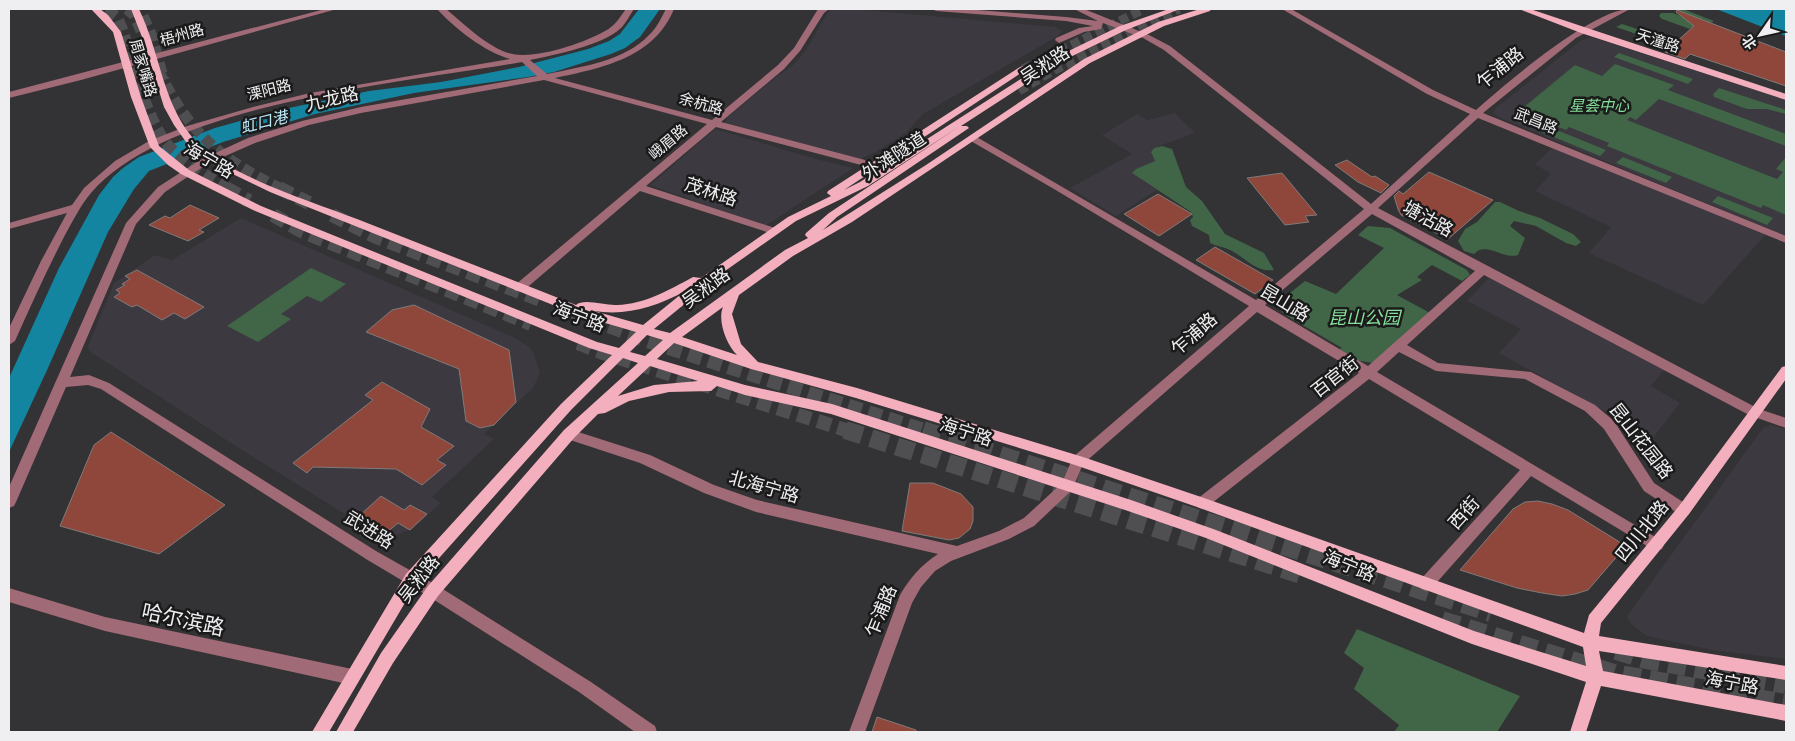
<svg xmlns="http://www.w3.org/2000/svg" width="1795" height="741" font-family="Bitter,'Noto Sans SC',serif">
<style>
.built{fill:#3c3941}
.green{fill:#406547}
.water{fill:#1385a0}
.building{fill:#8f473c;stroke:#7f7b7a}
.lines{fill:none;stroke-linecap:round;stroke-linejoin:round}
.major-tunnel{stroke:#4f4e50;stroke-width:9;stroke-dasharray:9 4.5;stroke-linecap:butt}
.highway-tunnel-far2{stroke:#4f4e50;stroke-width:11;stroke-dasharray:11 5.5;stroke-linecap:butt}
.highway-tunnel-far1{stroke:#4f4e50;stroke-width:14;stroke-dasharray:14 7;stroke-linecap:butt}
.highway-tunnel{stroke:#4f4e50;stroke-width:18;stroke-dasharray:18 9;stroke-linecap:butt}
.minor{fill:#a06a76;fill-rule:evenodd}
.major{fill:#f3afbd;fill-rule:evenodd}
.labels{text-anchor:middle;dominant-baseline:central;stroke-width:5;stroke-linejoin:round;paint-order:stroke}
.far-street-label{font-size:15px;fill:#efeef0;stroke:#1a1a1b}
.far-park-label{font-size:15px;font-style:italic;fill:#86df9a;stroke:#1a1a1b}
.far-water-label{font-size:16px;font-style:italic;fill:#b9e8f7;stroke:#1a1a1b}
.street-label{font-size:18px;fill:#efeef0;stroke:#1a1a1b}
.park-label{font-size:18px;font-style:italic;fill:#86df9a;stroke:#1a1a1b}
.near-street-label{font-size:21px;fill:#efeef0;stroke:#1a1a1b}
</style>
<rect width="100%" height="100%" fill="#333234"/>
<path class="built" d="M833,9H853L1055,27L1062,31L1058,36L923,114L906,133L874,153L858,160L725,127V122L727,118L770,82L793,65L806,50L828,12Z
M1591,37L1786,100V236L1498,117L1493,113L1496,108L1580,41Z
M1175,113L1195,133L1154,148L1151,152L1155,161L1136,169L1133,173L1157,190L1116,216L1070,188L1132,154L1102,135L1137,114L1148,120Z
M715,129L816,159L853,168L765,226L650,185Z
M1553,147L1766,234L1703,305L1589,253L1611,227L1535,191L1551,174L1535,164Z
M241,218L513,337L528,346L534,354L540,373L533,388L484,434L494,439L432,497L441,503L413,528L393,537H388L374,532L234,445L89,351L88,346L114,283L155,255L172,260Z
M1489,278L1664,370L1651,386L1680,403L1653,438L1499,353L1521,329L1467,301Z
M1771,425L1786,429V659L1712,650L1647,636L1631,624L1627,616L1763,428Z"/>
<path class="green" d="M1672,9H1683L1714,21L1709,24L1705,20L1691,17L1687,20L1695,25L1690,29L1662,19L1659,16L1661,13H1673L1684,17L1688,14Z
M1622,24L1676,42L1671,46L1616,27Z
M1619,53L1693,79L1688,84L1614,57Z
M1615,64L1674,85L1668,90L1786,134V146L1659,99L1636,120L1630,117L1627,120L1777,179L1783,172L1776,169L1786,157V215L1763,205L1761,208L1607,146L1609,143L1569,127L1566,130L1519,111L1575,65L1602,76Z
M1719,88L1786,110V114L1767,109H1747L1714,97L1713,94Z
M1522,116L1606,150L1600,156L1515,121Z
M1162,146L1172,149L1186,187L1202,201L1225,234L1264,253L1274,270C1256,273 1245,257 1230,250C1224,247 1216,246 1210,243L1209,235L1192,226L1190,220L1193,217L1191,212L1132,173L1136,169L1155,161L1151,152L1154,148Z
M1623,157L1672,177L1666,183L1616,163Z
M1718,196L1773,218L1767,225L1712,202Z
M1495,202H1500L1519,211L1540,218L1573,234L1581,242L1576,246L1566,243L1536,226L1514,221L1510,226L1525,238L1518,255C1503,260 1486,241 1474,254L1464,251L1458,241L1465,229L1477,222Z
M1368,226L1390,228L1467,270L1470,275L1462,281L1432,265L1417,277L1422,280L1397,295L1430,313L1373,363L1355,360L1339,349L1342,348L1287,316L1281,311L1279,306L1281,300L1305,281L1336,294L1384,248L1358,235Z
M311,268L346,284L321,302L307,296L281,314L291,319L258,342L227,326Z
M1357,629L1520,696L1497,732H1394L1399,725L1354,689L1364,668L1344,653Z"/>
<path class="water" d="M639,9H660L640,37L625,48L611,54L554,72L528,77L414,93L315,114L223,142L149,171L134,189L108,232L48,368L9,452V378L59,268L99,195L113,177L123,168L139,157L215,128L275,111L369,91L441,82L519,67L588,49L609,41L620,34Z
M1716,9H1786V36Z"/>
<path class="building" d="M1677,10L1786,52V86L1690,54L1685,59L1665,52L1694,26L1676,12Z
M1347,160L1372,177L1375,176L1389,185L1381,193L1358,182L1335,165Z
M1429,172L1493,200L1448,239L1401,215L1398,209L1394,196L1399,191L1403,194Z
M1282,173L1317,215L1305,216L1309,222L1285,225L1247,178Z
M1158,194L1192,214L1159,236L1124,214Z
M190,205L219,218L199,230L204,232L188,241L149,225L165,216L170,218Z
M1215,247L1273,280L1255,294L1196,260Z
M137,270L204,307L185,319L174,313L162,320L137,305L132,307L114,297L120,293L116,290L125,285L122,284L130,279L125,276Z
M414,305L509,350L516,402L494,425L480,428L466,421L459,369L366,332L392,310Z
M382,382L430,409L421,427L454,446L437,460L446,465L422,485L396,469L313,467L307,473L293,463L373,400L365,395Z
M111,432L225,505L159,554L60,526L94,445Z
M910,483H933L961,494L973,507V521L970,529L959,538L949,540L902,531Z
M381,496L404,510L410,505L427,514L410,530L398,523L386,533L358,517Z
M1538,501L1552,504L1568,510L1626,546L1588,590L1575,594L1562,596L1542,593L1517,588L1460,570L1513,509L1525,502Z
M877,717L916,730V732H872Z"/>
<g class="lines">
<path class="major-tunnel" d="M1023,69L1144,9
M1019,91L1051,72L1179,9"/>
<path class="highway-tunnel-far2" d="M107,9L117,17L122,28C134,65 143,107 164,140C173,154 214,181 229,189
M127,9L134,15L141,31
M143,16L151,34L164,80
M158,70C190,134 218,157 281,189"/>
<path class="highway-tunnel-far1" d="M226,188L249,201
M279,188L309,203
M273,215L301,231L531,324
M332,215L376,237L546,302
M570,311L647,341L927,431
M578,343L603,353L849,431"/>
<path class="highway-tunnel" d="M845,430L1308,577
M923,430L1491,613
M1442,620L1614,673L1786,703
M1616,651L1646,660L1786,685"/>
<path class="minor" d="M325,9H337L81,80L9,98V92Z
M437,9H446C464,24 483,43 505,52C530,62 582,44 605,31C615,26 620,17 626,9H634C630,15 626,23 621,28C604,45 554,55 530,60L547,74C580,67 625,61 649,35C657,28 661,18 666,9H674C654,58 602,68 555,78L712,120L778,65L794,48L818,9H829L824,13L800,51L784,69L721,122L865,160L866,162L861,165L716,127L646,186L778,229L779,231L778,233H770L640,191L523,291H515L513,288L515,285L707,124L544,80L361,113L309,125L255,143L207,164L165,192L136,224L70,377L89,375L109,383L376,551L438,586L591,682L655,726L657,732H635L579,692L428,596L366,559L101,389L88,385L66,387L16,502L14,506L9,508V487L126,223L158,187L200,160L248,138L302,121L361,107L537,76L522,62C406,83 169,102 91,193C80,206 73,221 65,235C47,270 31,305 15,341L9,345V328L41,261L67,213L9,229V223L72,205L84,188L115,161L149,141L187,126L253,107L310,93L510,59C485,52 454,28 437,9Z
M932,9H965L1066,17L1098,21L1074,9H1084L1149,35L1170,46L1371,204L1470,114L1427,94L1282,9H1291L1433,90L1476,110C1505,84 1593,9 1630,9L1576,38L1483,113L1786,236V243L1478,118L1378,208L1759,409L1786,418V428L1749,415L1484,275L1407,345L1438,363L1531,372L1595,405L1614,421L1654,483L1689,506L1691,510L1689,514L1684,516L1679,514L1644,491L1604,429L1585,411L1525,379L1436,371L1399,352L1377,372L1662,541L1664,545L1662,549L1657,551L1652,549L1531,476L1431,589L1426,591L1421,589L1418,584L1421,579L1520,470L1369,379L1207,507L1202,509L1197,507L1195,503L1197,499L1359,373L1257,312L1083,464L1072,490L1034,526L1009,539L951,561L935,571L921,587L912,603L865,732H849L900,595C910,578 921,565 938,554L756,512L704,493L640,463L564,438L562,434L564,430L569,429L650,455L714,485L757,500L957,546L999,531L1024,518L1062,483L1073,457L1249,306L1054,189L969,140V136H975L1256,300L1364,209L1164,50L1143,38L1103,23L1101,29L1084,32L1059,43L1055,40L1056,38L1079,28L1093,26L1066,21L936,11ZM1372,214L1475,271L1368,366L1265,305Z
M9,588L105,617L352,669L358,672L360,677L358,682L352,685L105,631L9,602Z"/>
<path class="major" d="M91,9H100L108,15L121,32L141,97L159,146L189,170L261,206L597,342L619,348L636,332L578,315L270,192L214,165L186,142L174,125L164,107L142,37L131,9H139L143,18C160,57 164,103 192,137C225,176 309,200 357,219C430,248 503,276 576,305C584,298 606,306 617,305C645,304 669,290 693,277L701,278L788,217L831,196L827,193L828,191L1020,67L1023,66L1027,69L844,190L860,182L1052,59L1120,26L1169,9H1180L1126,30L1058,63L961,126H967L969,128L837,217L823,230L926,165L1084,59L1158,22L1200,9H1211L1210,11L1164,26L1090,63L852,222L793,256L739,295L732,314L741,344L758,362L857,388L1083,457L1207,499L1584,633L1589,615L1679,506L1782,367L1786,366V379L1689,514L1601,623L1599,636L1786,666V680L1599,651L1603,671L1786,705V721L1601,686L1586,732H1570L1586,682L1472,644L1206,538L1128,511L831,414L745,395L717,386L711,391L669,392L629,401L605,413L598,414L574,438L438,596L393,663L353,732H336L381,653L428,586L564,430L638,363L623,358L571,410L416,584L329,732H312L406,574L561,404L612,355L589,348L253,210L181,174L168,165L150,147L131,97L113,32ZM960,126L829,213L806,233L805,235L808,238L785,250L670,333L654,329L725,271L796,221L868,186ZM685,291L643,325L594,311C627,316 656,307 685,291ZM723,307C717,321 727,345 737,355L682,337ZM647,335L663,340L645,356L630,352ZM674,343L751,369L856,398L1075,465L1197,507L1583,647L1586,666L1474,631L1216,530L1131,500L832,404L745,385L657,359ZM650,366L698,381L654,385L618,396Z
M1519,9H1530L1786,94V100L1581,33Z"/>
</g>
<g class="labels">
<g class="far-street-label">
<text transform="translate(182 35) rotate(-16)">梧州路</text>
<text transform="translate(1658 41) rotate(18)">天潼路</text>
<text transform="translate(143 68) rotate(73)">周家嘴路</text>
<text transform="translate(269 90) rotate(-14)">溧阳路</text>
<text transform="translate(701 104) rotate(16)">余杭路</text>
<text transform="translate(1536 121) rotate(22)">武昌路</text>
<text transform="translate(668 142) rotate(-40)">峨眉路</text>
</g>
<g class="far-park-label">
<text x="1599" y="106">星荟中心</text>
</g>
<g class="far-water-label">
<text transform="translate(264 122) rotate(-14)">虹口港</text>
</g>
<g class="street-label">
<text transform="translate(1045 65) rotate(-33)">吴淞路</text>
<text transform="translate(1500 68) rotate(-39)">乍浦路</text>
<text transform="translate(332 99) rotate(-13)">九龙路</text>
<text transform="translate(894 156) rotate(-33)">外滩隧道</text>
<text transform="translate(209 160) rotate(30)">海宁路</text>
<text transform="translate(711 192) rotate(18)">茂林路</text>
<text transform="translate(1428 219) rotate(29)">塘沽路</text>
<text transform="translate(706 288) rotate(-36)">吴淞路</text>
<text transform="translate(1285 303) rotate(31)">昆山路</text>
<text transform="translate(579 317) rotate(21)">海宁路</text>
<text transform="translate(1194 334) rotate(-41)">乍浦路</text>
<text transform="translate(1335 377) rotate(-38)">百官街</text>
<text transform="translate(966 432) rotate(18)">海宁路</text>
<text transform="translate(1641 441) rotate(52)">昆山花园路</text>
<text transform="translate(764 487) rotate(16)">北海宁路</text>
<text transform="translate(1464 513) rotate(-48)">西街</text>
<text transform="translate(369 530) rotate(32)">武进路</text>
<text transform="translate(1642 531) rotate(-51)">四川北路</text>
<text transform="translate(1349 566) rotate(22)">海宁路</text>
<text transform="translate(419 579) rotate(-52)">吴淞路</text>
<text transform="translate(881 611) rotate(-68)">乍浦路</text>
<text transform="translate(1732 683) rotate(11)">海宁路</text>
</g>
<g class="park-label">
<text x="1364" y="318">昆山公园</text>
</g>
<g class="near-street-label">
<text transform="translate(183 620) rotate(12)">哈尔滨路</text>
</g>
</g>
<rect width="1795" height="741" fill="none" stroke="#efeef0" stroke-width="20"/>
<g transform="translate(1760 35) rotate(236)" stroke="#1a1a1b" stroke-width="4" paint-order="stroke">
<path d="M0-4L9 19L0 12L-9 19Z" fill="#efeef0"/>
<text y="-8" font-size="14" font-weight="bold" text-anchor="middle" fill="#efeef0">北</text>
</g>
</svg>
